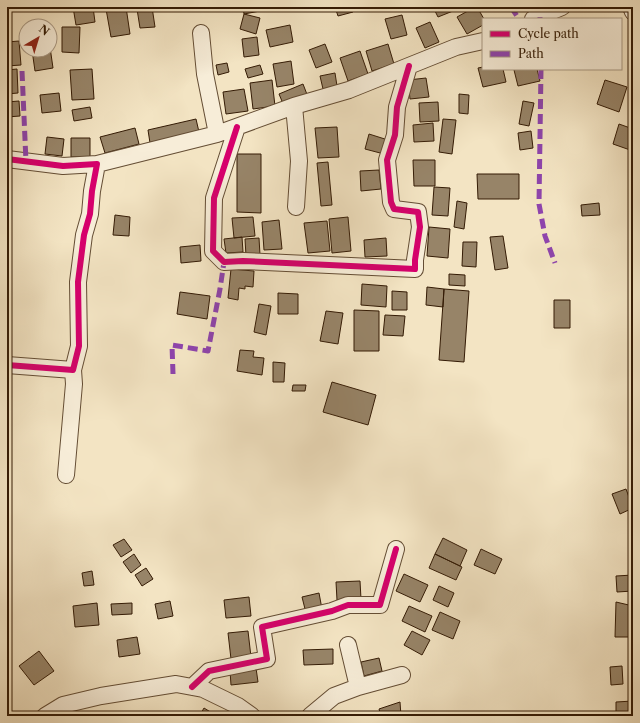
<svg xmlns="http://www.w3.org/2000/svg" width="640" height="723" font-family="'Libre Caslon Text',serif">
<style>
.building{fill:#978468;stroke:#341b05}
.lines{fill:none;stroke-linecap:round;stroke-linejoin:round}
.street-casing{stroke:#644d34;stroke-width:18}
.street{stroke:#f7edd8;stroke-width:16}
.quiet{stroke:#8e44ad;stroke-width:5;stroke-dasharray:10 5;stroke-linecap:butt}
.cycleway-casing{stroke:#f7edd8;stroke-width:8}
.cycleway{stroke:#d6006c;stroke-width:6}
</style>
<rect width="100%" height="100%" fill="#f3e4c3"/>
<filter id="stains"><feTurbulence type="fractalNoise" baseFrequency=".005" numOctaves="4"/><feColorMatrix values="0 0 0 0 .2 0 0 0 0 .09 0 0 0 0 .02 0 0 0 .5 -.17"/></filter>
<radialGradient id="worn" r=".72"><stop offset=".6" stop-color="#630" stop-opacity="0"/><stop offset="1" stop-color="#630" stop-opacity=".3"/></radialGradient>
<path class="building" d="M73,7H93L95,22L76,25Z
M115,7H126L130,34L111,37L106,9Z
M152,7L155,27L140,28L137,9Z
M243,7H259L260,11L244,14Z
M297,7H321V8L297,10Z
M335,7H352L353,12L338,16Z
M433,7H463L438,17Z
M475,7H477L484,19L483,25L467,34L457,17Z
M244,14L260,18L256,34L240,29Z
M402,15L407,35L391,39L385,19Z
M430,22L439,42L425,48L416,28Z
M290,25L293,42L270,47L266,30Z
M62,27H80L79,53L62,52Z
M257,37L259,55L244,57L242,39Z
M19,41L21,65L7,66V42Z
M325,44L332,62L316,68L309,50Z
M388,44L394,64L372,71L366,51Z
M50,47L53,68L35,71L32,50H50Z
M360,51L368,74L348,81L340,58Z
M291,61L294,84L277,87L273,64Z
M227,63L229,72L218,75L216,65Z
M260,65L263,74L248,78L245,69Z
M483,67V69H503L506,82L483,87L478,68Z
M17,69L18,93L7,94V70Z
M92,69L94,99L72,100L70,70Z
M518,69H537L540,81L518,86L514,70Z
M335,73L337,86L323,89L320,76Z
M426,78L429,97L410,99L408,80Z
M272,80L275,106L253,109L250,83Z
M605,80L627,87L619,112L597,104Z
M303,84L308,97L284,106L279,94Z
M244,89L248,111L226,114L223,92Z
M59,93L61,111L42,113L40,95Z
M459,94L469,95L468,114L459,113Z
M19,101L20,116L7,117V102Z
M523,101L534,103L529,126L519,124Z
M438,102L439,121L420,122L419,103Z
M90,107L92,118L74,121L72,110Z
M196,119L199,132L150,143L148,130Z
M443,119L456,120L452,154L439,152Z
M433,123L434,141L414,142L413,125Z
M619,124L633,129V151L613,144Z
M337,127L339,157L318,158L315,128Z
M135,128L139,144L105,153L100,137Z
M531,131L533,148L520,150L518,133Z
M369,134L388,140L384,154L365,149Z
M47,137L64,139L62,156L45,154Z
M71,138H90V157H71Z
M237,154H261V213L237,212Z
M413,160H435V186H414Z
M328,162L332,205L321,206L317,163Z
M379,170L381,189L361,191L360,171Z
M477,174H519V199H478Z
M434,187L450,188L448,216L432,215Z
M457,201L467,203L464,229L454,227Z
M599,203L600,215L582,216L581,205Z
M115,215L130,217L129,236L113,235Z
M253,217L255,236L234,238L232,218Z
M348,217L351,251L332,253L329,219Z
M279,220L282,249L264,250L262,222Z
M327,221L330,251L308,253L304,223Z
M429,227L450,229L448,258L427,256Z
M503,236L508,268L495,270L490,237Z
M242,237L243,252L226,253L224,239Z
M259,238L260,255L246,256L245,239Z
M386,238L387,256L365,257L364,240Z
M463,242H477L476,267L462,266Z
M200,245L201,261L181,263L180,247Z
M231,269L254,271L253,287L245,286V289L239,288L238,300L228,298Z
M449,274L465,275V286L449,285Z
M362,284L387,286L386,307L361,305Z
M427,287L444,289L443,307L426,305Z
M444,289L469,291L464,362L439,360Z
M392,291L407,292V310H392Z
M180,292L210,296L207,319L177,314Z
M278,293L298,294V314H278Z
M554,300H570V328H554Z
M259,304L271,306L266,335L254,332Z
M354,310L379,311V351H354Z
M326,311L343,313L338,344L320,341Z
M385,315L405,316L403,336L383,335Z
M240,350L254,351L253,357L264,358L262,375L237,371Z
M273,362L285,363L284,382H273Z
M332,382L376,395L368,425L323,412Z
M293,385H306L305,391H292Z
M626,489L633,508L620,514L612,494Z
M443,538L467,550L460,566L435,554Z
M124,539L132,550L121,557L113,545Z
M481,549L502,559L495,574L474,565Z
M134,554L141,565L131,573L123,562Z
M435,554L462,567L456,580L429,568Z
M146,568L153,579L142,586L135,575Z
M92,571L94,585L84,586L82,573Z
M404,574L428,585L420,602L396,591Z
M633,575V591L617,592L616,576Z
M360,581L361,599L337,600L336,582Z
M439,586L454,593L448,607L433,600Z
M319,593L322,609L306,613L302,597Z
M249,597L251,616L226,618L224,600Z
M170,601L173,616L158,619L155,604Z
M616,602L633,606V628L629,637H615Z
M97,603L99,625L75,627L73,606Z
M132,603V614L112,615L111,604Z
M409,606L432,616L425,632L402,621Z
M440,612L460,621L453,639L432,630Z
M248,631L251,657L231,659L228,633Z
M412,631L430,640L422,655L404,645Z
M137,637L140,654L119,657L117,640Z
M333,649V664L304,665L303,650Z
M39,651L54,671L34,685L19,666Z
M379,658L382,671L364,676L361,662Z
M622,666L623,684L611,685L610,667Z
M256,668L258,682L231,685L230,671Z
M633,701V716H616V702Z
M400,702L401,716H381L379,709Z
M204,708L217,716H201L200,715Z"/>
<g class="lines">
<defs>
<path id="street" d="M631,7L633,12
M533,19L562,7
M201,33L205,74L217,134
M294,106L299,161L296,207
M237,127L214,198L213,251L224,262L243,261L415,269V260L420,227L418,212L394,209L391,202L387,160L395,135L397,107L409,66
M7,159L63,166L97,164L92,191L90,214L84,235L78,282L79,346L73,370L7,365
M97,164L217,134L294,106L349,90L456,47L483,41
M66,475L74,384L73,370
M348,645L358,687
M192,687L209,671L267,659L262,627L332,611L348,605H380L396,549
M45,716L63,705L101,696L176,684L203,689L238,706L252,716
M310,716L334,696L358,687L402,675"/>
</defs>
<use href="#street" class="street-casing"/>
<use href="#street" class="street"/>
<path class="quiet" d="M511,7L519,19
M540,17V19
M541,69L539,204L545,236L555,263
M22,71L26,162
M173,374L172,345L208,351L220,289L224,262"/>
<defs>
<path id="cycleway" d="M237,127L214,198L213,251L224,262L243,261L415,269V260L420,227L418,212L394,209L391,202L387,160L395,135L397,107L409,66
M7,159L63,166L97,164L92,191L90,214L84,235L78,282L79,346L73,370L7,365
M192,687L209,671L267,659L262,627L332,611L348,605H380L396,549"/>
</defs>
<use href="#cycleway" class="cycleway-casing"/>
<use href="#cycleway" class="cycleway"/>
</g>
<rect width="640" height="723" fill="none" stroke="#f3e4c3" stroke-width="24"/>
<rect x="8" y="8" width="624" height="707" fill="none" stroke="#341b05" stroke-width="2"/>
<rect x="12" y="12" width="616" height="699" fill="none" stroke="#341b05"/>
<rect x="482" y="18" width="140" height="52" fill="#f7edd8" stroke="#a99984"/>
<rect x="490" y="31" width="20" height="6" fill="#d6006c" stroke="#a99984"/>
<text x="518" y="38" font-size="12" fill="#341b05">Cycle path</text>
<rect x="490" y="51" width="20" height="6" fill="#8e44ad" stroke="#a99984"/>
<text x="518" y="58" font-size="12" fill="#341b05">Path</text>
<g transform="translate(38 38) rotate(38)"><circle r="19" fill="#f7edd8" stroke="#a99984"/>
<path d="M0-3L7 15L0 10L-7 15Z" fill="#8f2418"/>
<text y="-6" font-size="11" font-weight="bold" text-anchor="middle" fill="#341b05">N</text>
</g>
<rect width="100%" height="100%" filter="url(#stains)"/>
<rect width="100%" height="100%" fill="url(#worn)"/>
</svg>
